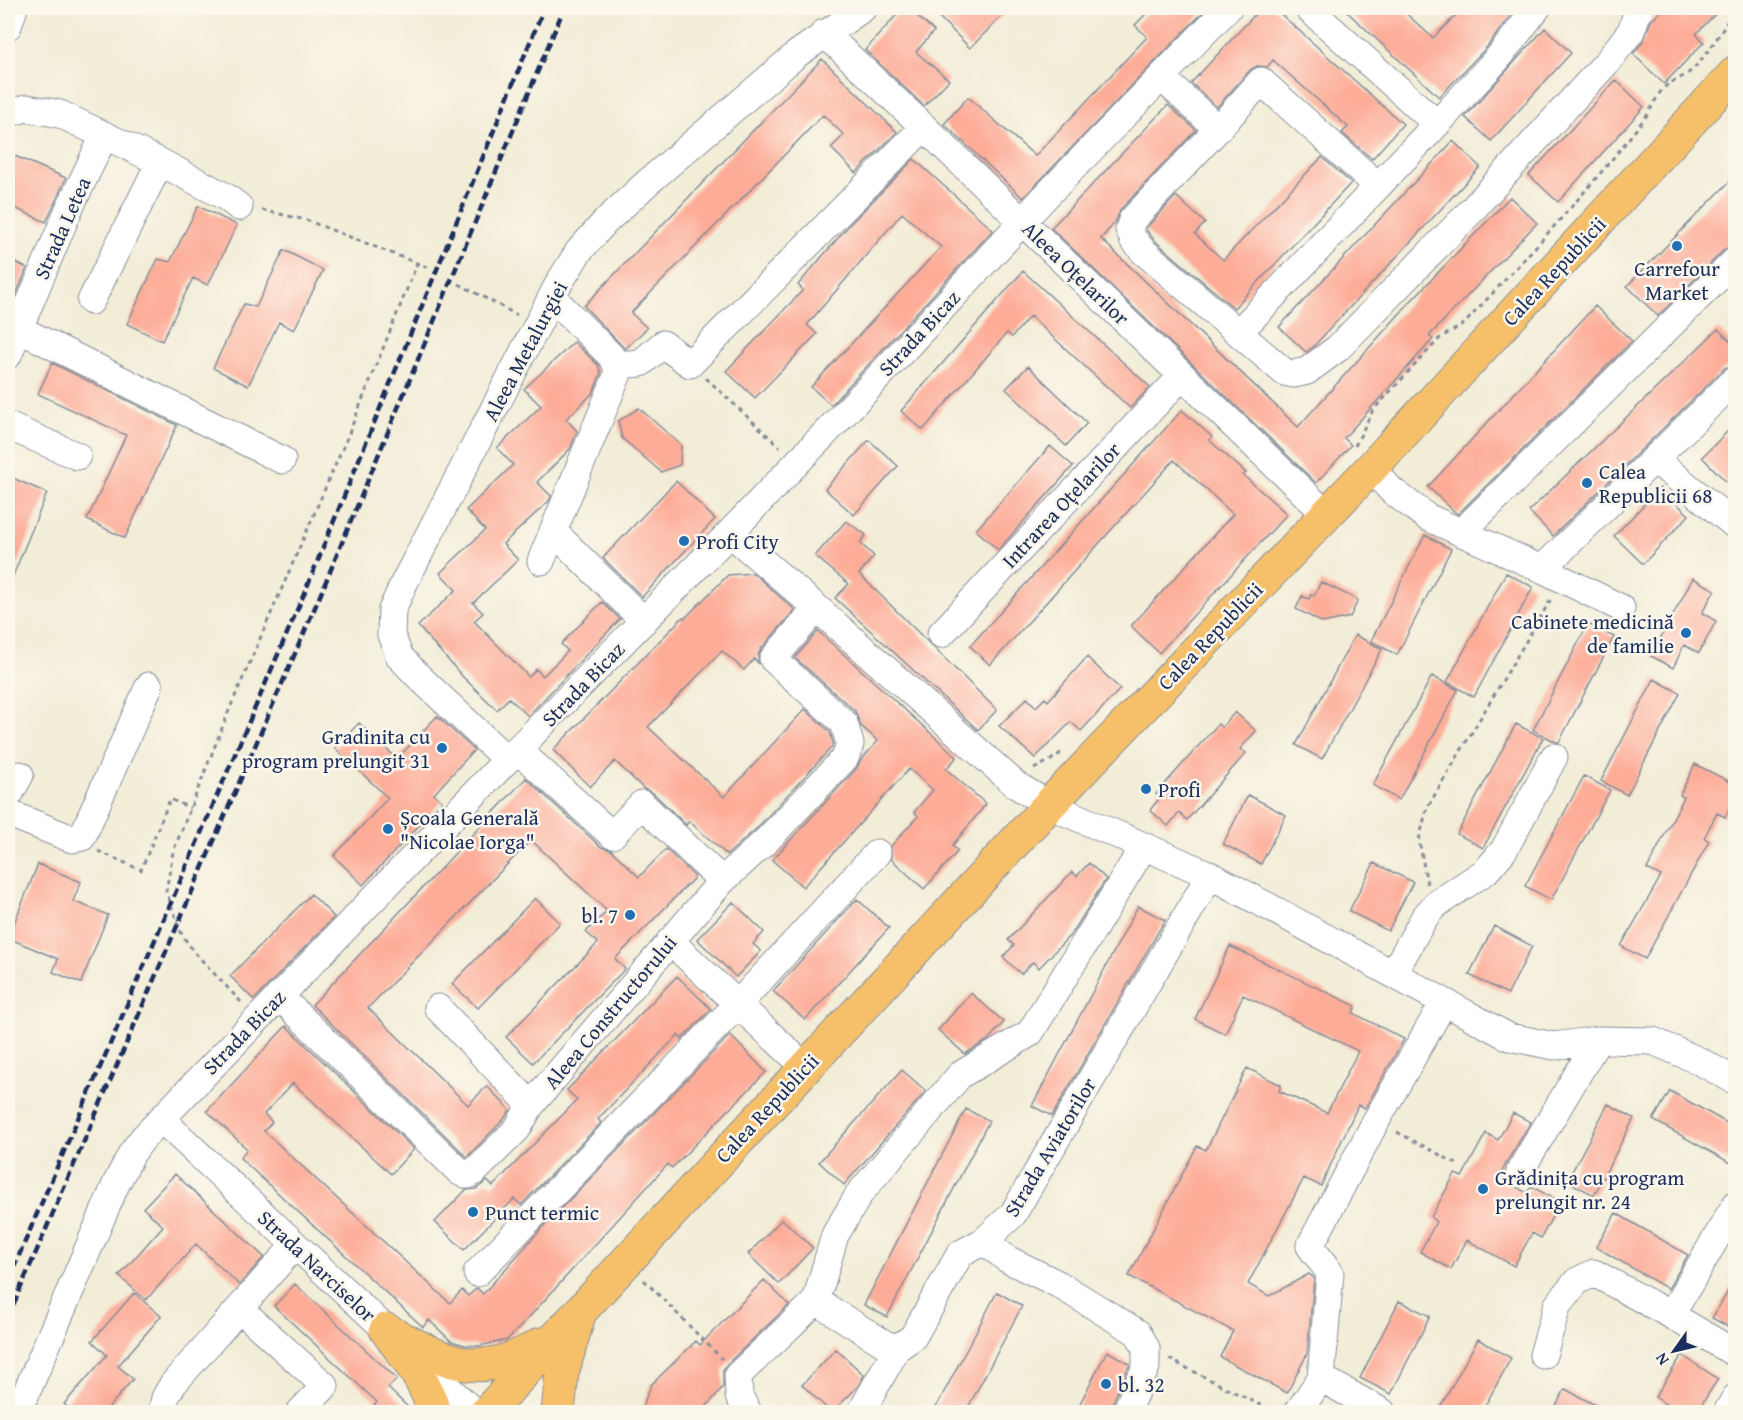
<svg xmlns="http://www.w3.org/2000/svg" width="1743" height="1420" font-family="'Gentium Book Plus',serif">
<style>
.building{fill:#fdac97}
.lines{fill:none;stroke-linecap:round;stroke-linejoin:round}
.minor-casing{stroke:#868e9a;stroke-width:29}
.major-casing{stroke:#868e9a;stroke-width:35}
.path{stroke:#868e9a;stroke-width:3;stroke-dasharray:4.5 4.5;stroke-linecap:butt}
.minor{stroke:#fff;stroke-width:27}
.major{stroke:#f6c06b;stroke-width:33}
.rail{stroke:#1b2f5e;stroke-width:4.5;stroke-dasharray:9 4.5;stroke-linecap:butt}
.poi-dot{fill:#1f6fb2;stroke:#fbf7ec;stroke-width:2}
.labels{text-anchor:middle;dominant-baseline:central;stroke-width:5;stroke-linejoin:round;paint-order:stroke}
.street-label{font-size:21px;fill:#1b2f5e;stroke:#fbf7ec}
.poi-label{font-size:21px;fill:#1b2f5e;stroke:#fbf7ec;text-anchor:start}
</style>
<rect width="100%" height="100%" fill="#fbf7ec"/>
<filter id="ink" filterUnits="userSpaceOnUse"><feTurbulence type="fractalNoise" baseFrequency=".0167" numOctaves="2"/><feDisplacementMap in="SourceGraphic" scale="12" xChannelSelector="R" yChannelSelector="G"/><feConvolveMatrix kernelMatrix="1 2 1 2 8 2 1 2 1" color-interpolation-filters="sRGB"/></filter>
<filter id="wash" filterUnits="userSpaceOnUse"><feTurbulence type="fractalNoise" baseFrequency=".008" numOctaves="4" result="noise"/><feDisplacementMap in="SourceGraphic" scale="24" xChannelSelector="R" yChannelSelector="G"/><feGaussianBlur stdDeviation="1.35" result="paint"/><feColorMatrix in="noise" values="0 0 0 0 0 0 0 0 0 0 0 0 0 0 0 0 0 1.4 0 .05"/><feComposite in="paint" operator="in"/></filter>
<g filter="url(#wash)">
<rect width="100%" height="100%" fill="#f2edd7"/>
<g id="blocks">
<path class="building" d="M903,8H908L934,31L916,52L949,80L924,106L865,50Z
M948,8H1010L970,48L939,17Z
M1152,8H1207L1023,198L944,124L968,97L1035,156L1147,37L1135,25Z
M1261,8H1274L1403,124L1372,159L1342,133L1348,127L1273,60L1267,67L1257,66L1250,70L1217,107L1191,83Z
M1343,8H1400L1433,38L1463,8H1513L1515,10L1486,48L1439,97Z
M1664,8H1721L1696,34L1704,42L1664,84L1633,54L1644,40L1651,21Z
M1545,28L1571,53L1491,141L1465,117Z
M822,59L897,132L856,173L831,148L844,135L823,115L631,313L647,328L625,349L584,306Z
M1616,80L1644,107L1558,202L1529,175Z
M1168,105L1196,130L1121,209L1115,222L1101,239L1298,427L1412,300L1510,197L1537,223L1429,336L1433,339L1344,438L1351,445L1316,483L1051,228Z
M1453,141L1480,167L1313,347L1306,352L1279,327Z
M8,153L66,178L46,222L8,205Z
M1322,157L1351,183L1234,308L1154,240L1147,231L1146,228L1176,196L1205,223L1195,234L1223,260Z
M914,159L993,230L831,405L811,387L941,247L902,213L807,325L817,334L755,398L726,371L803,290L798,285L849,225Z
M1736,175V245L1725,249L1658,316L1627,286Z
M198,206L237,225L208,285L193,278L162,341L127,324L158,259L170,262Z
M284,250L323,270L294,330L279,322L248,386L213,368L244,304L256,307Z
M8,259L27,268L8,315Z
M1023,271L1150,387L1130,408L1030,316L1012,337L1007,333L923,430L901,411Z
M1595,306L1632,341L1458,514L1456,513L1428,487Z
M1718,329L1736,347V364L1725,368L1553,536L1529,511Z
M574,342L598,365L601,373L593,393L566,419L577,431L570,449L537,482L551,496L549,501L503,544L518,560L473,603L483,613L474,621L529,677L536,669L543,676L568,651L561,644L602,602L620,619L528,716L509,698L497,710L463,677L418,626L456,590L440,573L485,530L466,510L513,465L497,448L541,406L524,389Z
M52,363L177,425L125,538L87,520L126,435L38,394Z
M1028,366L1087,423L1066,446L1006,389Z
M639,408L681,445L680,465L661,472L622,438L618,421Z
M1182,410L1212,437L1209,440L1246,473L1243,475L1287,514L1159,653L1131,626L1233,514L1174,460L990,665L970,646Z
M1736,423V492L1702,457Z
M869,440L898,466L854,515L825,489Z
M1050,446L1073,466L998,550L976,530Z
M8,476L47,493L8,588Z
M676,481L715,519L642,597L603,558Z
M1660,488L1689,515L1643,564L1614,536Z
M846,521L866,535L860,543L874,556L859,574L997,710L978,730L835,598L849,584L815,556Z
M1425,535L1451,549L1397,655L1371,641Z
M753,573L795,610L761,649L758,655V663L754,659L744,670L722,651L648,727L724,797L805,709L830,732L833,743L832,747L757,828L727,855L689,821L686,825L653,793L644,789L615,761L590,787L553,750L683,617L685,618L728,575Z
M1506,573L1533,587L1474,697L1447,682Z
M1693,578L1715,590L1702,613L1716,621L1699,653L1684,645L1673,668L1651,656Z
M1321,582L1358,600L1350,617L1323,623L1296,609L1302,596L1309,599L1311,594L1314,596Z
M1588,624L1614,637L1559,742H1556L1533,730Z
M818,631L957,757L946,769L986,804L952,846L958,851L924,889L891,859V846L918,816L914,812L933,790L909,769L803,887L772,860L856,769L861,760L878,741L861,726L855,711L795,658Z
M1355,635L1382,649L1322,759L1296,745Z
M1087,657L1120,689L1081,731L1071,722L1035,758L999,726L1027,698L1036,707L1045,698L1048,701Z
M1432,676L1458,690L1399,800L1373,785Z
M1654,679L1680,693L1627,795L1601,781Z
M1235,712L1256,731L1240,749L1246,753L1187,820L1179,813L1168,826L1150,810L1160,798L1156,794L1218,724L1222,727Z
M437,716L474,750L434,794L442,801L363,885L334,856L388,798L335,748L359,723L397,759Z
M1516,724L1543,738L1483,848L1457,834Z
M1695,764L1736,785V795L1725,817L1717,813L1704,838L1709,841L1645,959L1621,946L1661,876L1647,869L1684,797L1680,795Z
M1584,776L1610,790L1551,900L1525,886Z
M526,778L601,847L611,850L639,877L666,849L695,877L615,959L625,969L533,1063L506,1037L598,943L586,932L607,911L531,840L368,1008L468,1105L487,1086L510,1110L504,1119L467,1157L312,1005Z
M1248,795L1286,815L1261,864L1223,844Z
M1089,863L1106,879L1073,932L1039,968L1033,962L1021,974L1003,957L1014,945L1008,940L1072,872L1077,876Z
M1374,863L1413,882L1388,931L1349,911Z
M38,864L81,882L73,901L108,915L81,983L53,972L58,959L8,938Z
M311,894L334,917L254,1000L230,976Z
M535,898L560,923L478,1008L452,984Z
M857,899L889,928L805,1020L773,991Z
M733,902L764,932L753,944L761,951L736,977L697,939Z
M1138,906L1165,920L1052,1116L1032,1106Z
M1494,926L1532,946L1508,994L1469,975Z
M1230,946L1356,1006L1353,1013L1404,1039L1365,1108L1358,1105L1321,1186L1304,1178L1248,1284L1269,1296L1309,1274L1314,1278L1307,1354L1287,1393L1220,1357L1233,1331L1129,1276L1197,1146L1206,1150L1247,1068L1281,1085L1279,1091L1327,1113L1358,1051L1243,995L1225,1034L1195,1019Z
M677,976L711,1009L682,1039L678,1035L598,1119L601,1123L521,1205L514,1199L464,1250L435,1222L466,1190L476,1189L487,1181L493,1186L577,1100L567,1090Z
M971,993L1004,1022L988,1040L965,1054L938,1030Z
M286,1026L414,1149L391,1174L293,1083L264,1114L272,1122L264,1131L450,1303L462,1290L468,1296L477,1288L483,1294L543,1227L730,1035L766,1072L672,1168L668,1164L523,1324L507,1340L479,1346L465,1345L451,1341L429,1320L423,1327L240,1158L247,1149L207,1111Z
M902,1070L926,1091L844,1185L819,1162Z
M1670,1091L1736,1128V1166L1653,1120Z
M1608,1104L1634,1118L1594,1195L1567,1181Z
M966,1109L989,1121L887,1317L864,1305Z
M1513,1113L1531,1122L1506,1163L1500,1178L1527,1193L1531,1186L1560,1202L1541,1238L1532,1233L1514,1266L1467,1240L1451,1269L1420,1252L1436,1222L1431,1217L1455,1174L1462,1177L1486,1133L1498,1140Z
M175,1174L264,1257L239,1285L196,1244L146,1300L119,1276L163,1226L143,1208Z
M1616,1213L1688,1255L1668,1289L1596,1247Z
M782,1219L813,1248L779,1284L748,1254Z
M1736,1278V1331L1712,1318Z
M764,1280L789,1305L727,1364L723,1370V1387L701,1413H640L651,1385L696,1341L700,1345Z
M295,1284L397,1379L388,1388L414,1413H367L377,1402L274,1306Z
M997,1292L1022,1306L965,1413H933Z
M134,1293L161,1316L118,1366L133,1379L104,1413H73L64,1404L107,1355L92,1341Z
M1399,1301L1430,1316L1391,1394L1360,1378Z
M1478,1339L1511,1358L1481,1413H1437Z
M836,1349L864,1375L858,1386L832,1413L802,1385Z
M1107,1351L1130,1364L1112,1404L1107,1413H1075Z
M1682,1355L1718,1379L1696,1413H1679L1655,1397Z
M1565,1389L1610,1413H1552Z"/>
</g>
</g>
<g filter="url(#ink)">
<use href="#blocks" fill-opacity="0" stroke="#868e9a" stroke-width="1.5"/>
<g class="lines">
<defs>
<path id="minor" d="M1308,8L1437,124
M8,26L14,8
M824,33L924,127L1326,514
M1161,77L1218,129L1132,220L1129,229L1133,239L1143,251L1276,365L1284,372L1294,374L1307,371L1338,348L1470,212L1608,61L1631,31L1639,8
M8,113L27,108L60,114L160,162L226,197L239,207
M1218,129L1261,81L1378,186
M91,301L160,162
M19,329L282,460
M1239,332L1437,124L1498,58L1537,8
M8,355L69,209L104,136
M617,365L641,363L663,344L690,364L924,127
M8,426L77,456
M1654,459L1736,526
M1371,468L1391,490L1427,517L1542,569L1621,608
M553,531L644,621
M730,533L817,608L1016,785L1049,805L1210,875L1509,1037L1554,1046L1598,1040L1653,1041L1697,1060L1736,1081
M1461,533L1736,260
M541,561L617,376V365L610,355L552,297
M1542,569L1736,379
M941,634L1182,376
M518,750L612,835L642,804L722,881
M507,760L417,675L400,657L391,635L392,610L404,583L559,283L579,251L606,221L647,183L797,54L863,8
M8,792L10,793L20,775
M8,817L10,814L72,839L82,837L149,686
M670,941L805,1067
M1393,974L1424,918L1435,905L1486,871L1504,850L1554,757
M279,996L460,1172L468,1175L475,1171L517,1129L531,1105L722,881L768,839L845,758L850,744L844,723L773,659L817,608
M438,1008L531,1105
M161,1119L474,1412
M1520,1171L1598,1040
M1736,1204L1671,1315L1736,1354
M984,1241L1007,1259L1058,1284L1138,1333L1146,1348V1367L1126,1412
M477,1273L738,1004L877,853
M816,1301L885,1344L897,1348L913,1337L960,1254L984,1241L1013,1214L1210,875
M240,1309L325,1386L300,1412
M1543,1355L1557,1306L1577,1281L1594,1273L1671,1315
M1321,1378L1382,1412
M18,1412L116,1184L132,1153L143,1138L507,760L718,545L860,397L1044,198L1228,8
M162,1412L165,1398L173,1384L295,1245
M748,1412L739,1396L738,1375L816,1301L835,1235L860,1193L960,1075L1030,1033L1144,846
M861,1412L897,1348
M1298,1412L1321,1378L1330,1273L1310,1246L1376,1121L1444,1002
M1727,1412L1736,1397"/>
<path id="major" d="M386,1330C446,1361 476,1383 541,1344
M389,1334C407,1358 426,1382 434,1412
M487,1412L1049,805L1371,468L1736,72
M558,1412L562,1373L578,1318"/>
</defs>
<use href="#minor" class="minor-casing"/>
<use href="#major" class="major-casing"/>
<path class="path" d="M262,210L306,220L427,267
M459,284L517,315
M706,378L780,447
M1355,446L1373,410L1440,338L1464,324C1526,257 1589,191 1644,119C1651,110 1655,100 1661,91C1668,82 1678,80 1687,74C1703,63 1726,25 1735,8
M1034,769L1051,760L1062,752
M98,851L141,870L170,799L190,808
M1427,884L1419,840L1427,808L1551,599
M241,1002L195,953L182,935L166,891L173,852L230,708L347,438L417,264
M1397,1132L1459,1165
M644,1280L722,1359
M1169,1359L1274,1412"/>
<use href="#minor" class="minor"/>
<use href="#major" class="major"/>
<path class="rail" d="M8,1281L304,594L544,8
M8,1317L319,598L564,8"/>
</g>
</g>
<g class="poi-dot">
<circle cx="1677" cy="246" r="6"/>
<circle cx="1587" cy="483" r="6"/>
<circle cx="684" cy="541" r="6"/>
<circle cx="1686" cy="633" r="6"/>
<circle cx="442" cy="748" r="6"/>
<circle cx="1146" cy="789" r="6"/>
<circle cx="388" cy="829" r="6"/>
<circle cx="630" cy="915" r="6"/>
<circle cx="1483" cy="1189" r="6"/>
<circle cx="473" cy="1212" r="6"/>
<circle cx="1106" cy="1384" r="6"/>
</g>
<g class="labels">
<g class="street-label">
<text transform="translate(62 228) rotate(-66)">Strada Letea</text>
<text transform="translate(1554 271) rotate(-47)">Calea Republicii</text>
<text transform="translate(1076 273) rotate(44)">Aleea Oțelarilor</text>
<text transform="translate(919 333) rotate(-47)">Strada Bicaz</text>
<text transform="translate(525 351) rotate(-62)">Aleea Metalurgiei</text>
<text transform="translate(1061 505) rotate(-47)">Intrarea Oțelarilor</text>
<text transform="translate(1210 636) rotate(-46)">Calea Republicii</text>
<text transform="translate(583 684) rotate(-46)">Strada Bicaz</text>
<text transform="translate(610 1012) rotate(-50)">Aleea Constructorului</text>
<text transform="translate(244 1032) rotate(-46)">Strada Bicaz</text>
<text transform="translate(767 1108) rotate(-47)">Calea Republicii</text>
<text transform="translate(1050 1147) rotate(-59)">Strada Aviatorilor</text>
<text transform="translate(317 1266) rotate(43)">Strada Narciselor</text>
</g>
<g class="poi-label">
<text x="1677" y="268" text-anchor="middle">Carrefour<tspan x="1677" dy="24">Market</tspan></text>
<text x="1599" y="471">Calea<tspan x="1599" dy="24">Republicii 68</tspan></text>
<text x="696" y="541">Profi City</text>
<text x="1674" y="621" text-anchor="end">Cabinete medicină<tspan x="1674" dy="24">de familie</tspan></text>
<text x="430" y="736" text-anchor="end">Gradinita cu<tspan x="430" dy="24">program prelungit 31</tspan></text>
<text x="1158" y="789">Profi</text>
<text x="400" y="817">Școala Generală<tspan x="400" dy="24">"Nicolae Iorga"</tspan></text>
<text x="618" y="915" text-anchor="end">bl. 7</text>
<text x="1495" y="1177">Grădinița cu program<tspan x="1495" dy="24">prelungit nr. 24</tspan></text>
<text x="485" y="1212">Punct termic</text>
<text x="1118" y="1384">bl. 32</text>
</g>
</g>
<rect width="1743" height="1420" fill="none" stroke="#fbf7ec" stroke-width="30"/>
<g transform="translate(1674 1351) rotate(236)" stroke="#fbf7ec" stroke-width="4.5" paint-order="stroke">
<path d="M0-4.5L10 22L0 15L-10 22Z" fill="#1b2f5e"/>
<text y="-9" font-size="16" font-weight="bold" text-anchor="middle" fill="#1b2f5e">N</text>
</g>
</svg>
